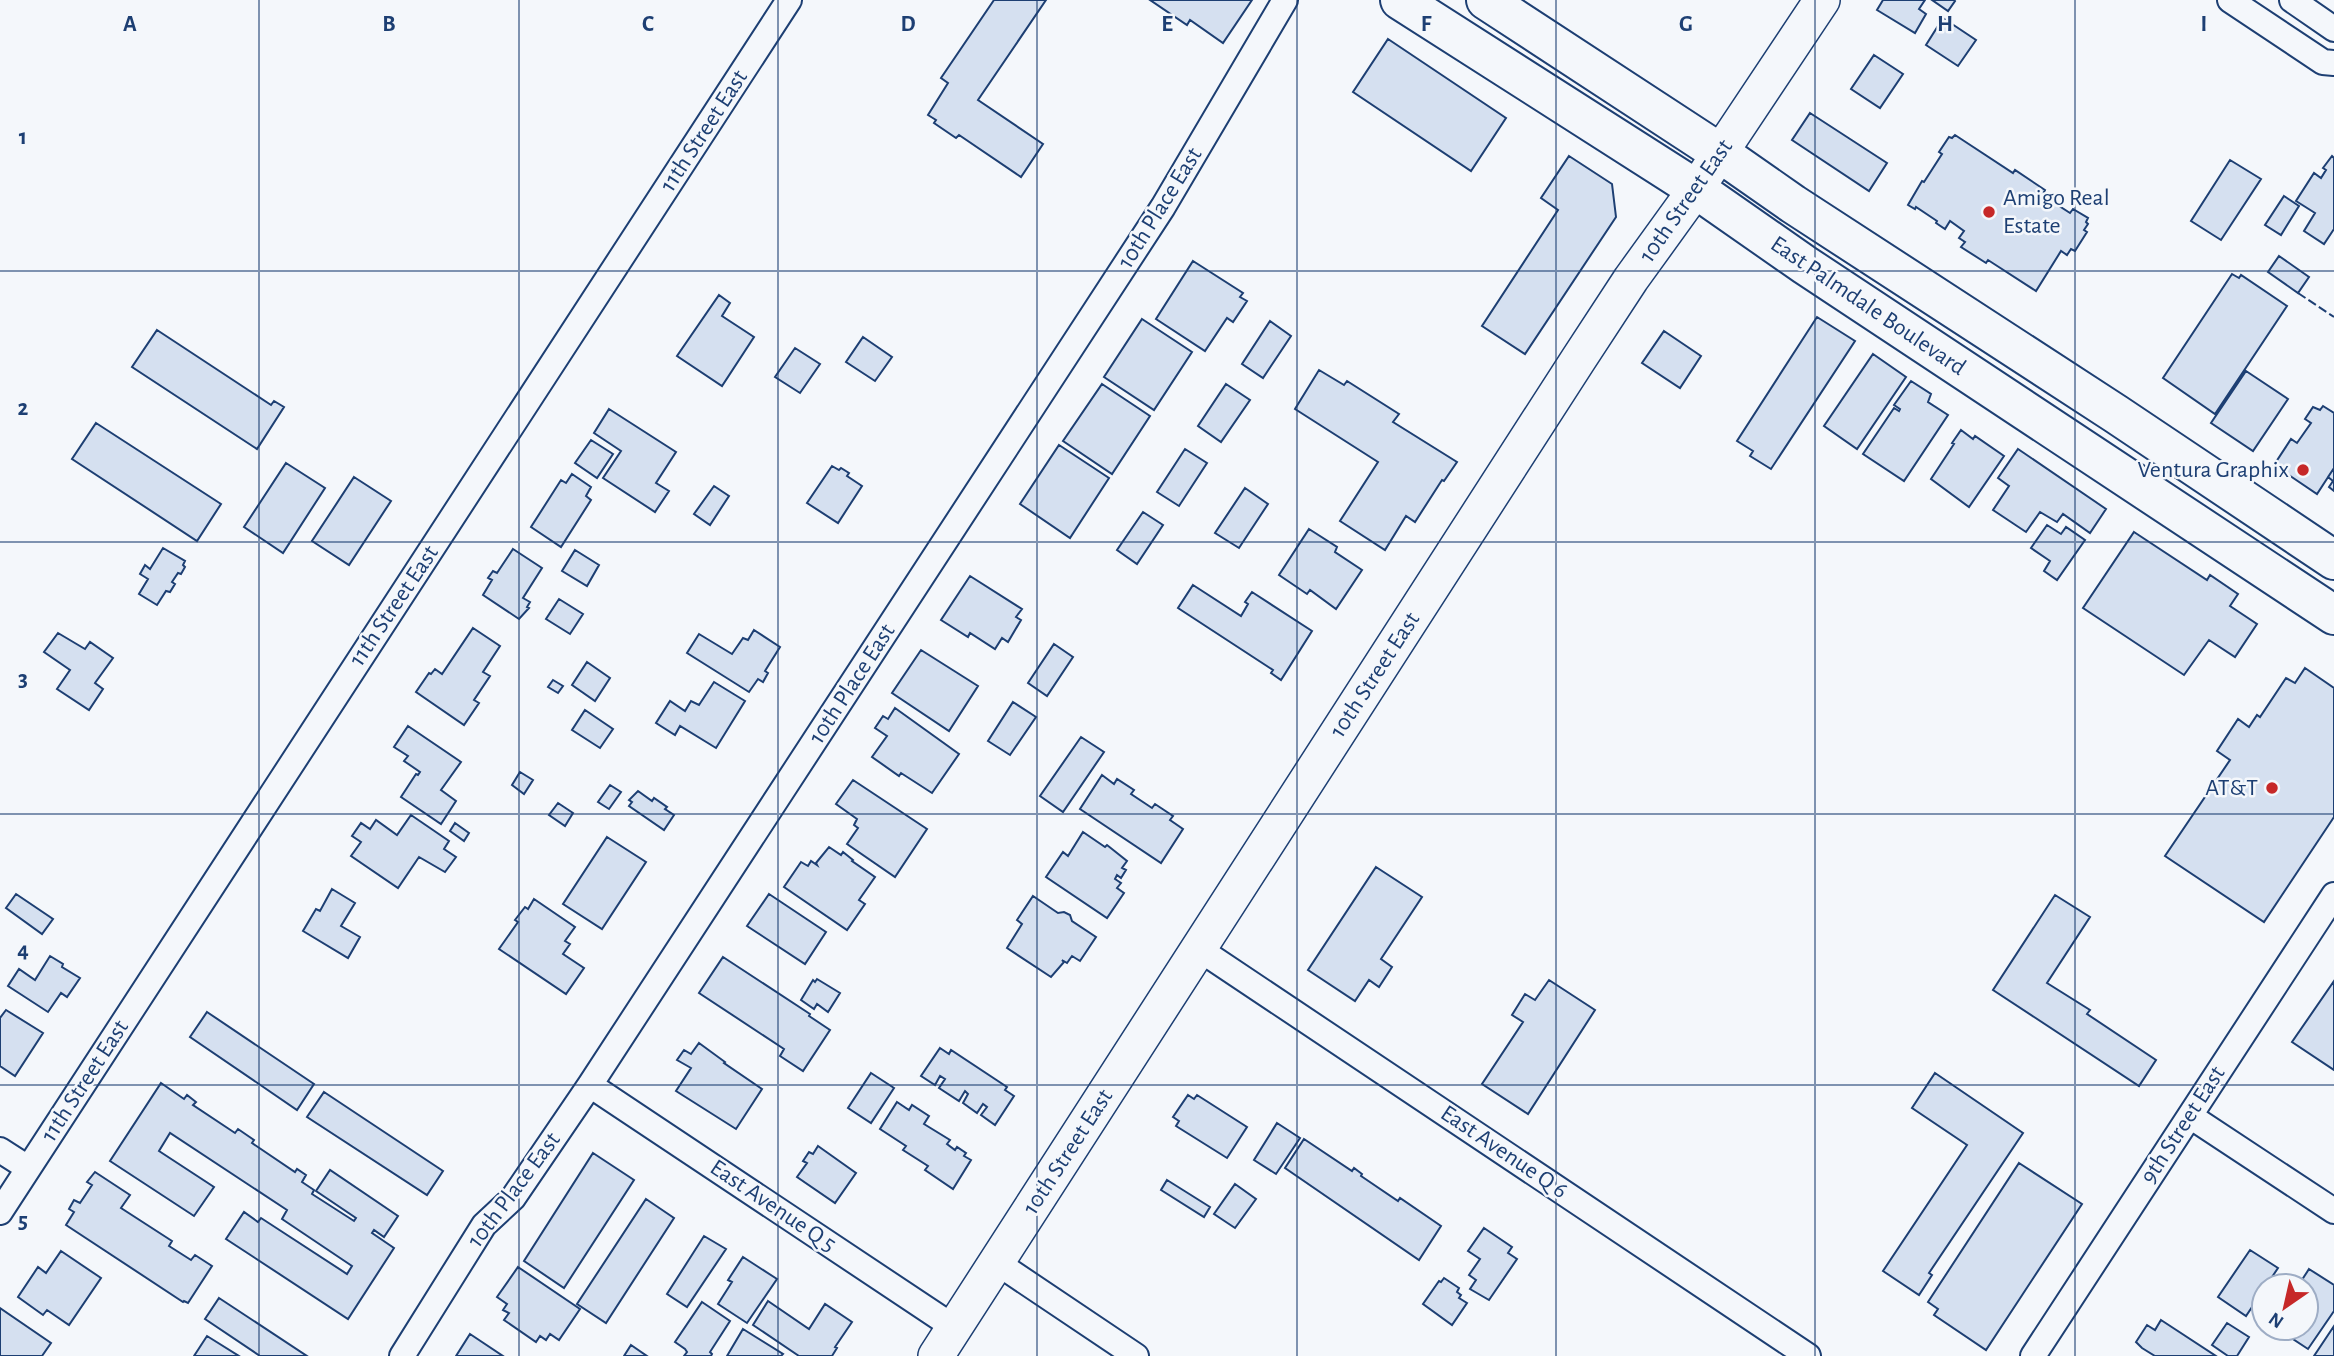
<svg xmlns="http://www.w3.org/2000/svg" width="2334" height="1356" font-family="'Alegreya Sans',sans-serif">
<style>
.building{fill:#d5e0f0;stroke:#1d3f73;stroke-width:2}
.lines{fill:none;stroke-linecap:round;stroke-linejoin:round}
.minor-casing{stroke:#1d3f73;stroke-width:28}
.secondary-casing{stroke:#1d3f73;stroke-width:38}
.trunk-casing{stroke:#1d3f73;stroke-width:42}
.minor{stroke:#f4f7fb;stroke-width:24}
.secondary{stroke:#f4f7fb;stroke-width:35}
.trunk{stroke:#f4f7fb;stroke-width:38}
.fence{stroke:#1d3f73;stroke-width:2;stroke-dasharray:9 3.5;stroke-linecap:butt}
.grid{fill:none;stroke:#1d3f73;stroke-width:2;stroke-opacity:0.55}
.poi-dot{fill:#c62828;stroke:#f4f7fb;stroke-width:2.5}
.labels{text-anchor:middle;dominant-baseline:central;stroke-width:5;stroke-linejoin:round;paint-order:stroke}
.street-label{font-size:24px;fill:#1d3f73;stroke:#f4f7fb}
.poi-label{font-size:24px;fill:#1d3f73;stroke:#f4f7fb;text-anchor:end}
.grid-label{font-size:23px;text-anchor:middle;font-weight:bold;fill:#1d3f73;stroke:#f4f7fb;stroke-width:5;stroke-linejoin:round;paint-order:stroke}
</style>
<rect width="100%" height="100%" fill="#f4f7fb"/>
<path class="building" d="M994,0H1046L978,100L1043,144L1021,177L959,135L956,138L934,123L936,120L928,115L948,83L941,78Z
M1150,0H1252L1223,43L1190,20L1187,25Z
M1883,0H1925L1919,9L1926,14L1915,33L1877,10Z
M1932,0H1954L1955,1L1948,11Z
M1943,18L1976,40L1958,66L1926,45Z
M1388,39L1506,118L1471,171L1353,92Z
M1874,55L1903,74L1880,108L1851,89Z
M1810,113L1887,163L1869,191L1792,140Z
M1955,135L2013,173L2015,170L2045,190L2044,192L2052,198L2050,200L2070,213L2073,209L2088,218L2086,222L2088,224L2084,230L2087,232L2075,251L2071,249L2067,255L2061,251L2036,291L1988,260L1986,263L1961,247L1965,242L1959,238L1964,231L1950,221L1945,229L1936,223L1937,221L1916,207L1915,209L1908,205L1922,181L1924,182L1942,154L1939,152L1949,137L1952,138Z
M1569,156L1612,184L1616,217L1525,354L1482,326L1558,210L1541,198Z
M2332,156L2334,158V229L2324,244L2304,231L2315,213L2296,201L2314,173L2321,178L2326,170L2323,168Z
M2230,160L2261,179L2221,240L2191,221Z
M2284,196L2299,206L2281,235L2265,225Z
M2279,256L2309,277L2298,293L2268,272Z
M1193,261L1243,293L1240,297L1247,301L1233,322L1227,318L1205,351L1156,319Z
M2232,274L2239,278L2241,275L2287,306L2215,414L2163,378Z
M719,295L730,303L722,316L754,337L722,386L677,356Z
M1817,317L1855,341L1771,469L1750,456L1753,451L1737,441Z
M1142,319L1192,352L1154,410L1104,377Z
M1270,321L1291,336L1263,378L1242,364Z
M157,330L271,405L274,401L284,407L257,449L132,367Z
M1664,331L1701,356L1680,388L1642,363Z
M863,337L892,357L875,381L846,362Z
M795,348L820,364L800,393L775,377Z
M1873,354L1906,377L1857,449L1824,426Z
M1319,370L1344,385L1347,381L1399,414L1393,422L1457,462L1444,481L1442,480L1415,522L1406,516L1385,550L1340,521L1378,462L1295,409Z
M2246,371L2288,399L2253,451L2211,423Z
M1911,381L1931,394L1928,402L1948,415L1904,481L1863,454L1894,408L1899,411L1900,409L1894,405Z
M1102,384L1150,416L1112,474L1063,441Z
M1226,384L1250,400L1221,442L1198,426Z
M2323,406L2334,413V468L2317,494L2274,465L2291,439L2297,443L2311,423L2305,419L2313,407L2320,410Z
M609,409L676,452L656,483L669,491L655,512L603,478L621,451L594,433Z
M96,423L221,504L197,541L72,459Z
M1961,430L1973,439L1975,436L2004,456L1969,507L1931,479L1954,444L1952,443Z
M591,440L613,454L597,478L575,463Z
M1059,445L1109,478L1070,538L1020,504Z
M1185,449L1207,463L1179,506L1157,492Z
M2018,449L2106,509L2090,533L2063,514L2057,522L2040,512L2026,532L1993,510L2009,486L1998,478Z
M286,463L325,488L283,553L244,527Z
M832,466L839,470L841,468L849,473L847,476L862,486L838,523L807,503Z
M2334,468V491L2329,487L2333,481L2328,477Z
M572,474L591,487L586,496L591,500L561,547L531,527L561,480L566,483Z
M354,477L391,501L349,565L312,541Z
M714,486L729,496L710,525L694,514Z
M1245,488L1268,504L1239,548L1215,533Z
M1143,512L1163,525L1137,564L1117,550Z
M2047,525L2061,534L2066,527L2085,540L2057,580L2044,571L2050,561L2031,548Z
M1309,529L1337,547L1335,552L1362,570L1336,609L1310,590L1307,594L1279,575Z
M2134,532L2207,580L2210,575L2238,594L2230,606L2257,624L2235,657L2209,640L2184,675L2083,608Z
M163,548L185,561L183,565L185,567L181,574L178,573L172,582L175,584L170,592L166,591L157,605L139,594L148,579L140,574L145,565L150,569Z
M513,549L542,568L523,598L530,602L527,607L529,608L519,619L483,595L492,580L488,578L493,571L497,573Z
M575,550L599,565L587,586L562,571Z
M970,576L1022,609L1016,617L1021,620L1008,642L1002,638L995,649L970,633L968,637L941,620Z
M1193,585L1241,616L1248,604L1245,602L1252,592L1312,631L1281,680L1271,673L1273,670L1178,608Z
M559,599L583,614L570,634L546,619Z
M473,628L500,646L483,672L490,676L474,700L479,703L464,725L416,692L429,673L431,674L435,669L442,674Z
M754,630L780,647L765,671L768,673L763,682L758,679L749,692L687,653L699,634L732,654L743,638L748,640Z
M58,633L85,649L90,642L113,658L95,683L103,689L89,710L57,689L70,670L44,652Z
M1054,644L1073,657L1047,696L1028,683Z
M921,650L978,686L949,731L892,693Z
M587,662L610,678L595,701L572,685Z
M2305,668L2334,688V817L2264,922L2165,856L2230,760L2217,751L2238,719L2249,727L2257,715L2260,717L2286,678L2295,683Z
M553,680L563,686L558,693L548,687Z
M714,682L745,701L716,748L680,726L675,735L656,723L670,701L685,711L691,701L699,705Z
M1013,702L1036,717L1010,755L988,741Z
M895,708L959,754L932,793L901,773L899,776L872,757L887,736L875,728L883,716L888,719Z
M585,710L613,729L600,748L572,730Z
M408,726L461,762L441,790L456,801L441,824L401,797L416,774L418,775L420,772L404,761L408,756L394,747Z
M1081,737L1104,752L1063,812L1040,796Z
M520,772L533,780L524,794L512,785Z
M1102,775L1114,784L1117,779L1134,790L1131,794L1152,808L1155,804L1173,816L1170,820L1183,829L1161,863L1080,809Z
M853,780L927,829L895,877L847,844L858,828L854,825L857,819L836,804Z
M610,785L621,792L609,809L598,802Z
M638,791L652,801L654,798L667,807L665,809L674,815L664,830L629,806L632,802L629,800Z
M558,803L573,813L565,826L549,815Z
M411,815L449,841L444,849L456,857L445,872L419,857L398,888L351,856L361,842L352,836L361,823L370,829L376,820L397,835Z
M455,823L469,833L464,841L450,831Z
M1083,832L1105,847L1107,845L1127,861L1122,868L1126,870L1121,878L1117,875L1115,879L1121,883L1117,888L1124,893L1107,918L1046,877L1063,852L1068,856Z
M607,837L646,862L602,929L563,904Z
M829,847L841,855L843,852L853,860L852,861L875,877L859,900L865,904L847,930L784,887L801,862L808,866L811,861L817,865L816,863Z
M1376,867L1422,897L1381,959L1392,967L1379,987L1369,980L1355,1001L1308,970Z
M332,889L355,903L341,926L360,937L348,958L303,931L316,909L320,911Z
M16,894L53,919L42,934L6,908Z
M769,894L826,932L805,964L747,926Z
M2055,895L2090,917L2047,983L2090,1010L2087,1014L2156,1060L2139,1086L1993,990Z
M1033,896L1058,913L1064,912L1070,915L1072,921L1096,937L1080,961L1072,956L1067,963L1062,960L1064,962L1051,977L1007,948L1022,924L1017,920Z
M534,899L575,927L565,941L570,944L563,954L584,968L566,994L499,949L518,922L515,920L525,907L528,909Z
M50,956L63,964L62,967L80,978L67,997L61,993L48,1012L8,986L19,969L35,980Z
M723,957L810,1014L809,1016L830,1030L803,1071L780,1056L784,1049L699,993Z
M817,979L840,993L828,1012L817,1004L814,1009L801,1000L813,980L815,982Z
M1549,980L1595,1010L1528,1114L1482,1084L1523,1022L1512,1015L1525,994L1535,1000Z
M2334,981V1070L2292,1042Z
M6,1010L43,1033L15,1076L0,1066V1018Z
M207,1012L314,1084L297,1110L190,1037Z
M699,1043L725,1062L724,1063L762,1089L736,1129L676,1091L691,1068L677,1060L684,1050L691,1054Z
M940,1048L949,1054L951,1050L1007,1087L1005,1090L1014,1096L995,1125L981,1115L987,1107L983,1104L977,1113L963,1103L968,1094L965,1091L959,1101L939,1088L945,1079L940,1076L935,1085L921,1076Z
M871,1073L894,1088L871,1123L848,1108Z
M1935,1073L2023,1133L1929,1273L1932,1275L1919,1295L1883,1271L1967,1145L1912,1108Z
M161,1083L184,1099L187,1095L196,1102L193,1105L235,1133L238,1129L254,1140L252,1143L295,1172L297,1169L306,1175L302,1182L314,1190L312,1194L354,1221L356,1218L316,1191L330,1170L398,1216L384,1237L374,1230L372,1233L394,1248L348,1319L226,1239L244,1212L258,1222L261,1218L347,1274L352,1266L282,1219L287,1210L170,1133L159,1151L214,1187L194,1216L110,1161Z
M324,1092L443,1171L427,1195L307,1117Z
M1188,1095L1194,1099L1197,1095L1247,1127L1227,1158L1176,1126L1179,1121L1173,1117Z
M897,1102L909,1110L912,1105L929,1116L924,1124L950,1140L947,1144L955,1150L957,1147L966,1153L964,1156L971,1160L953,1189L925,1170L928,1166L903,1150L906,1146L880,1129Z
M1277,1123L1300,1138L1276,1174L1254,1160Z
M1304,1139L1352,1171L1354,1168L1362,1174L1361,1176L1398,1201L1400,1198L1441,1226L1419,1260L1285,1168Z
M818,1146L856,1173L835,1203L797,1177L807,1163L803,1161L809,1152L813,1154Z
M593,1153L634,1180L564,1288L524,1261Z
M2019,1163L2082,1204L1986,1350L1934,1315L1938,1309L1928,1302Z
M95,1172L130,1195L121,1208L172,1241L169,1246L191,1260L195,1255L212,1266L188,1303L184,1301L183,1302L66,1225L74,1212L69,1209L74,1200L80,1203L92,1185L87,1182Z
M1167,1180L1210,1207L1204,1217L1161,1190Z
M1235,1184L1256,1199L1235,1228L1214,1214Z
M646,1199L674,1218L606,1323L577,1304Z
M1484,1228L1512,1247L1508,1253L1517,1259L1489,1300L1470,1289L1476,1280L1469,1275L1480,1259L1468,1251Z
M704,1236L726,1249L687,1307L667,1294Z
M2250,1250L2278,1268L2266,1286H2264V1289L2246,1316L2218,1297Z
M61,1251L101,1278L69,1325L47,1310L43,1315L18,1297L38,1267L46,1273Z
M743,1257L777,1279L747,1323L718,1304L732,1282L728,1280Z
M518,1267L580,1309L559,1340L550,1334L546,1340L540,1336L536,1342L504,1320L509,1313L503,1310L507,1304L497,1297Z
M2309,1269L2334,1285V1311L2308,1349L2276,1328H2306V1286H2298Z
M1444,1278L1459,1288L1457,1292L1461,1295L1459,1298L1467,1303L1452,1325L1423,1304L1439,1281L1441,1282Z
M219,1298L307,1356H260L205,1319Z
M768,1301L809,1329L825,1304L852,1322L835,1347L837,1348L832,1356H799L753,1325Z
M702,1302L730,1321L710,1352L712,1354L711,1356H684L687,1352L685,1349L675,1342Z
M0,1308L51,1343L42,1356H0Z
M2161,1320L2216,1356H2155L2142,1348L2136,1342L2147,1325L2155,1330Z
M2227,1323L2249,1337L2237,1356H2228L2212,1345Z
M2334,1326V1356H2314Z
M743,1329L783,1354L781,1356H727Z
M470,1334L503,1356H456Z
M207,1336L239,1356H194Z
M631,1345L647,1356H624Z"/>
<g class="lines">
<defs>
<path id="minor" d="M2230,0L2323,62L2334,63
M2292,0L2334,29
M1199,949L1808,1356
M590,1085L955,1328
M2190,1116L2334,1211
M0,1150L28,1168
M0,1212L789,0
M996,1262L1136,1356
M402,1356L484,1225L513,1198L590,1085L1163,207L1285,0
M2033,1356L2334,895"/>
<path id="secondary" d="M936,1356L1578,360L1631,279L1696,189L1822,0"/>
<path id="trunk" d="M1400,0L1696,189L1805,265L2334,615
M1486,0L1720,153L1793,204L2116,414L2334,560"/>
</defs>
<use href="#minor" class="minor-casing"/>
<use href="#secondary" class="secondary-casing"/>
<use href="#trunk" class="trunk-casing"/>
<use href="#minor" class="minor"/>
<use href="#secondary" class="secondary"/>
<use href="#trunk" class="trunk"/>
<path class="fence" d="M2298,293L2334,317"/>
</g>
<path class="grid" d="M259,0V1356M519,0V1356M778,0V1356M1037,0V1356M1297,0V1356M1556,0V1356M1815,0V1356M2075,0V1356M0,271H2334M0,542H2334M0,814H2334M0,1085H2334"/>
<g class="poi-dot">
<circle cx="1989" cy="212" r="7"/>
<circle cx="2303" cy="470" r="7"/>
<circle cx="2272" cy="788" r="7"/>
</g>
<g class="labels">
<g class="street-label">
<text transform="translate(704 131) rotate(-57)">11th Street East</text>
<text transform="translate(1686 201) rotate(-55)">10th Street East</text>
<text transform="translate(1160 208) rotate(-58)">10th Place East</text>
<text transform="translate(1868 306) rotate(34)">East Palmdale Boulevard</text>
<text transform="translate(394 606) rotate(-56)">11th Street East</text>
<text transform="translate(1375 675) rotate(-57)">10th Street East</text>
<text transform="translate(852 684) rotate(-57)">10th Place East</text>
<text transform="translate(85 1081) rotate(-57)">11th Street East</text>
<text transform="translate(2183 1125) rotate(-57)">9th Street East</text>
<text transform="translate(1068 1152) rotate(-57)">10th Street East</text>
<text transform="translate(1504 1152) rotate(34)">East Avenue Q 6</text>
<text transform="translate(514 1190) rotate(-53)">10th Place East</text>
<text transform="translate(773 1206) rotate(34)">East Avenue Q 5</text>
</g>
<g class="poi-label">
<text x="2003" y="198" text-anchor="start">Amigo Real<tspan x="2003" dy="28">Estate</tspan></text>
<text x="2289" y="470">Ventura Graphix</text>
<text x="2258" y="788">AT&amp;T</text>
</g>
</g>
<g class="grid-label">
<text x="130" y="31">A</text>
<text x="389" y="31">B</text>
<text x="648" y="31">C</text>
<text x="908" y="31">D</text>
<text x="1167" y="31">E</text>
<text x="1426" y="31">F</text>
<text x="1686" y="31">G</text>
<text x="1945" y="31">H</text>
<text x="2204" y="31">I</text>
<text x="23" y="144">1</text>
<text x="23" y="415">2</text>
<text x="23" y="686">3</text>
<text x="23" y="957">4</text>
<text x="23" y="1228">5</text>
</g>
<g transform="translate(2285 1307) rotate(214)"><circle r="33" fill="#f4f7fb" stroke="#9eadc5" stroke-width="2"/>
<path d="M0-5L12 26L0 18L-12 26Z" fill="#c62828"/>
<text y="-10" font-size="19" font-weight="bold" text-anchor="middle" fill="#1d3f73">N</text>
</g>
</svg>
